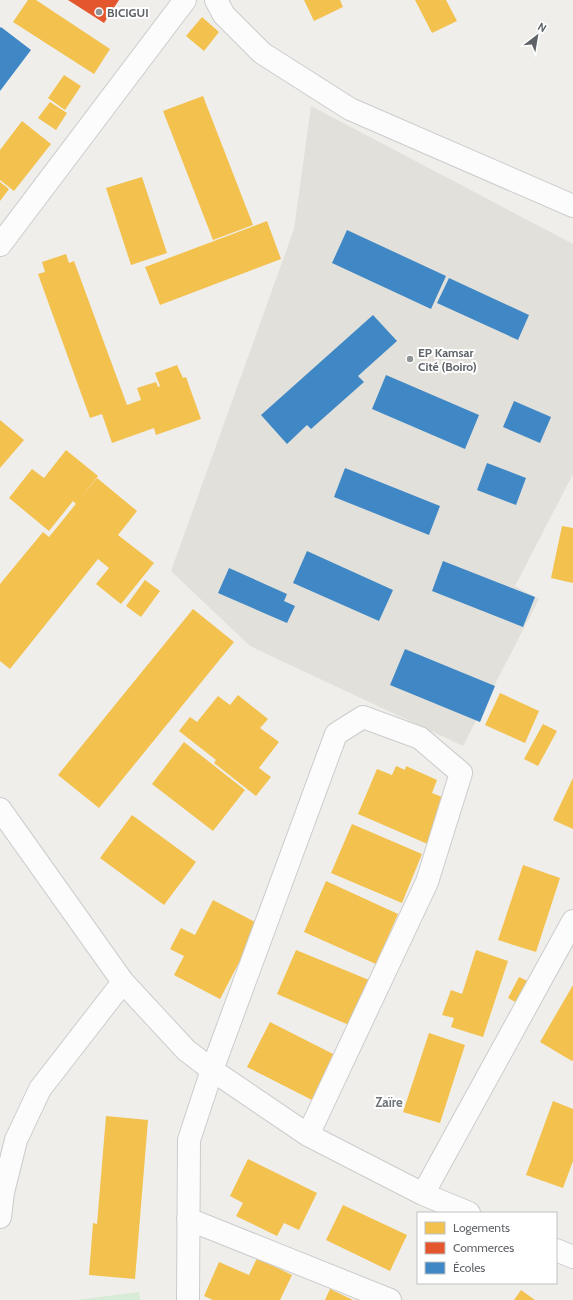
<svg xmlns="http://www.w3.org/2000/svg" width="573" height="1300" font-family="Cabin,sans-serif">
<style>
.education{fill:#e2e0da}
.green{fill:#d8ebd6}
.homes{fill:#f2c14e}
.shops{fill:#e4572e}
.schools{fill:#3f88c5}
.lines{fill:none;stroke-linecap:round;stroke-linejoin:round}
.minor-casing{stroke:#cbcccc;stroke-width:24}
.minor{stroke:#fdfcfc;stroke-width:22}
.poi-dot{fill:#919496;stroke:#fff;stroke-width:1.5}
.labels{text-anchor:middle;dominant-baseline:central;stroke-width:4;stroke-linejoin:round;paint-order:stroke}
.poi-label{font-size:12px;font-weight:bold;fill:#5f6368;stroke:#fff;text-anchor:start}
.neighbourhood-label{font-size:13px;font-weight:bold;fill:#70757a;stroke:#fff}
</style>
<rect width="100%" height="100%" fill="#efeeea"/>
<path class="education" d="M311,106L573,244V474L515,586L539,599L463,746L250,646L171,571L294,229Z"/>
<path class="green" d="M139,1292L140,1300H76Z"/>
<path class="homes" d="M28,0H36L110,49L94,74L13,22Z
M304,0H340L343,7L314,21Z
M415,0H446L457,21L432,33Z
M202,17L219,32L204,51L186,36Z
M64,75L81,86L65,110L48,98Z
M203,96L253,225L213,240L163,111Z
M50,102L67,113L56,130L38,118Z
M22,121L51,144L14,191L0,180V150Z
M142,177L167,253L131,265L106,188Z
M0,182L9,189L0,201Z
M267,221L281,259L160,305L145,267Z
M66,254L69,263L74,261L127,405L141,400L137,388L156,382L158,387L160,386L155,373L177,365L183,378L186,377L201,419L156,435L154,428L112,443L102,414L90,418L38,274L45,272L42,262Z
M0,420L24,440L0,468Z
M66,450L98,476L76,504L73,501L49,531L9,498L32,469L44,478Z
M97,478L137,511L118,535L154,563L121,604L96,584L109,568L98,559L10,669L0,661V584L43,532L49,537Z
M562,526L573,528V583L551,578Z
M145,580L160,591L141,617L126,606Z
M193,609L234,642L99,808L58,775Z
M500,693L539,711L525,743L485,725Z
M238,695L268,719L260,728L279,742L259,768L271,777L256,796L214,763L216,760L179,731L190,717L197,722L218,696L230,705Z
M543,724L557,731L538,766L524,759Z
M184,742L245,790L213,831L152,784Z
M396,766L405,770L406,766L437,780L432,793L450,800L430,845L358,814L377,769L392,775Z
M573,778V829L553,820Z
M132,815L196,862L164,905L100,858Z
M352,824L422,854L402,903L331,873Z
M523,865L560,878L536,952L498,940Z
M326,881L398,914L376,964L304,932Z
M213,900L259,924L220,999L174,975L184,956L170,949L181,928L195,935Z
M296,950L369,980L349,1025L277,994Z
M476,950L508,961L483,1037L451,1027L454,1018L442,1015L451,990L462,994Z
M519,977L530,982L519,1004L508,998Z
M573,985V1060L572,1061L540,1042Z
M270,1022L339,1057L316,1102L247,1067Z
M429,1033L465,1045L440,1123L403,1112Z
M553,1101L573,1109V1161L563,1188L526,1175Z
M106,1116L148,1120L135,1279L89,1275L93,1223L97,1224Z
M248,1159L317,1193L299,1230L284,1223L277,1236L236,1216L243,1203L230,1196Z
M343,1205L407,1235L390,1271L326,1240Z
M257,1258L292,1275L280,1300H213L204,1296L219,1262L249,1275Z
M330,1289L353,1300H325Z
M521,1290L535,1300H514Z"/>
<path class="shops" d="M68,0H119L104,23Z"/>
<path class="schools" d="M1,27L31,50L0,91V28Z
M347,230L446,276L431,309L332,263Z
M449,278L529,315L518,340L437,303Z
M373,315L397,341L358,376L364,382L311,429L307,425L287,444L261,415Z
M386,375L479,415L465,449L372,409Z
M514,401L551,417L540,443L503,427Z
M487,463L526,478L516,505L477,490Z
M345,468L440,506L429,535L334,497Z
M307,551L393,590L379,621L293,583Z
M443,561L535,597L523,627L432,591Z
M229,568L287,594L284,601L295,606L287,623L218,593Z
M405,649L495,686L480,722L390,685Z"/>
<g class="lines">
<defs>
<path id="minor" d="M216,0L224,15L262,53L350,109L573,206
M0,245L185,0
M0,809L123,982L186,1050L212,1070L308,1135L423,1194L469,1213
M423,1194L573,921
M0,1217L3,1192L16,1140L40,1089L123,982
M188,1219L390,1300
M556,1250L573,1257
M188,1300L189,1140L212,1070L336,734L363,717L420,738L461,773L427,882L308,1135"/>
</defs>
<use href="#minor" class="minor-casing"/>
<use href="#minor" class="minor"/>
</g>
<g class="poi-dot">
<circle cx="99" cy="12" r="4"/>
<circle cx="410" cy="359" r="4"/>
</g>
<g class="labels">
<g class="poi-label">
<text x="107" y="12">BICIGUI</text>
<text x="418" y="352">EP Kamsar<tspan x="418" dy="14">Cité (Boiro)</tspan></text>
</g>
<g class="neighbourhood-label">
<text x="389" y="1102">Zaïre</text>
</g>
</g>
<rect x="417" y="1212" width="140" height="72" fill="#ffffff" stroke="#bfc1c3"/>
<rect x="425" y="1222" width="20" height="12" fill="#f2c14e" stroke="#bfc1c3"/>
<text x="453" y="1232" font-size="12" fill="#5f6368">Logements</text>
<rect x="425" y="1242" width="20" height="12" fill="#e4572e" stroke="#bfc1c3"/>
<text x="453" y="1252" font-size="12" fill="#5f6368">Commerces</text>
<rect x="425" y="1262" width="20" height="12" fill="#3f88c5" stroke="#bfc1c3"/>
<text x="453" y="1272" font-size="12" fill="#5f6368">Écoles</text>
<g transform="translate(537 36) rotate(31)" stroke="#ffffff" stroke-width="3" paint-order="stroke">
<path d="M0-3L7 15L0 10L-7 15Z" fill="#5f6368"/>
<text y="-6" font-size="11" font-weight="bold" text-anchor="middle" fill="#5f6368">N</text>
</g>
</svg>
